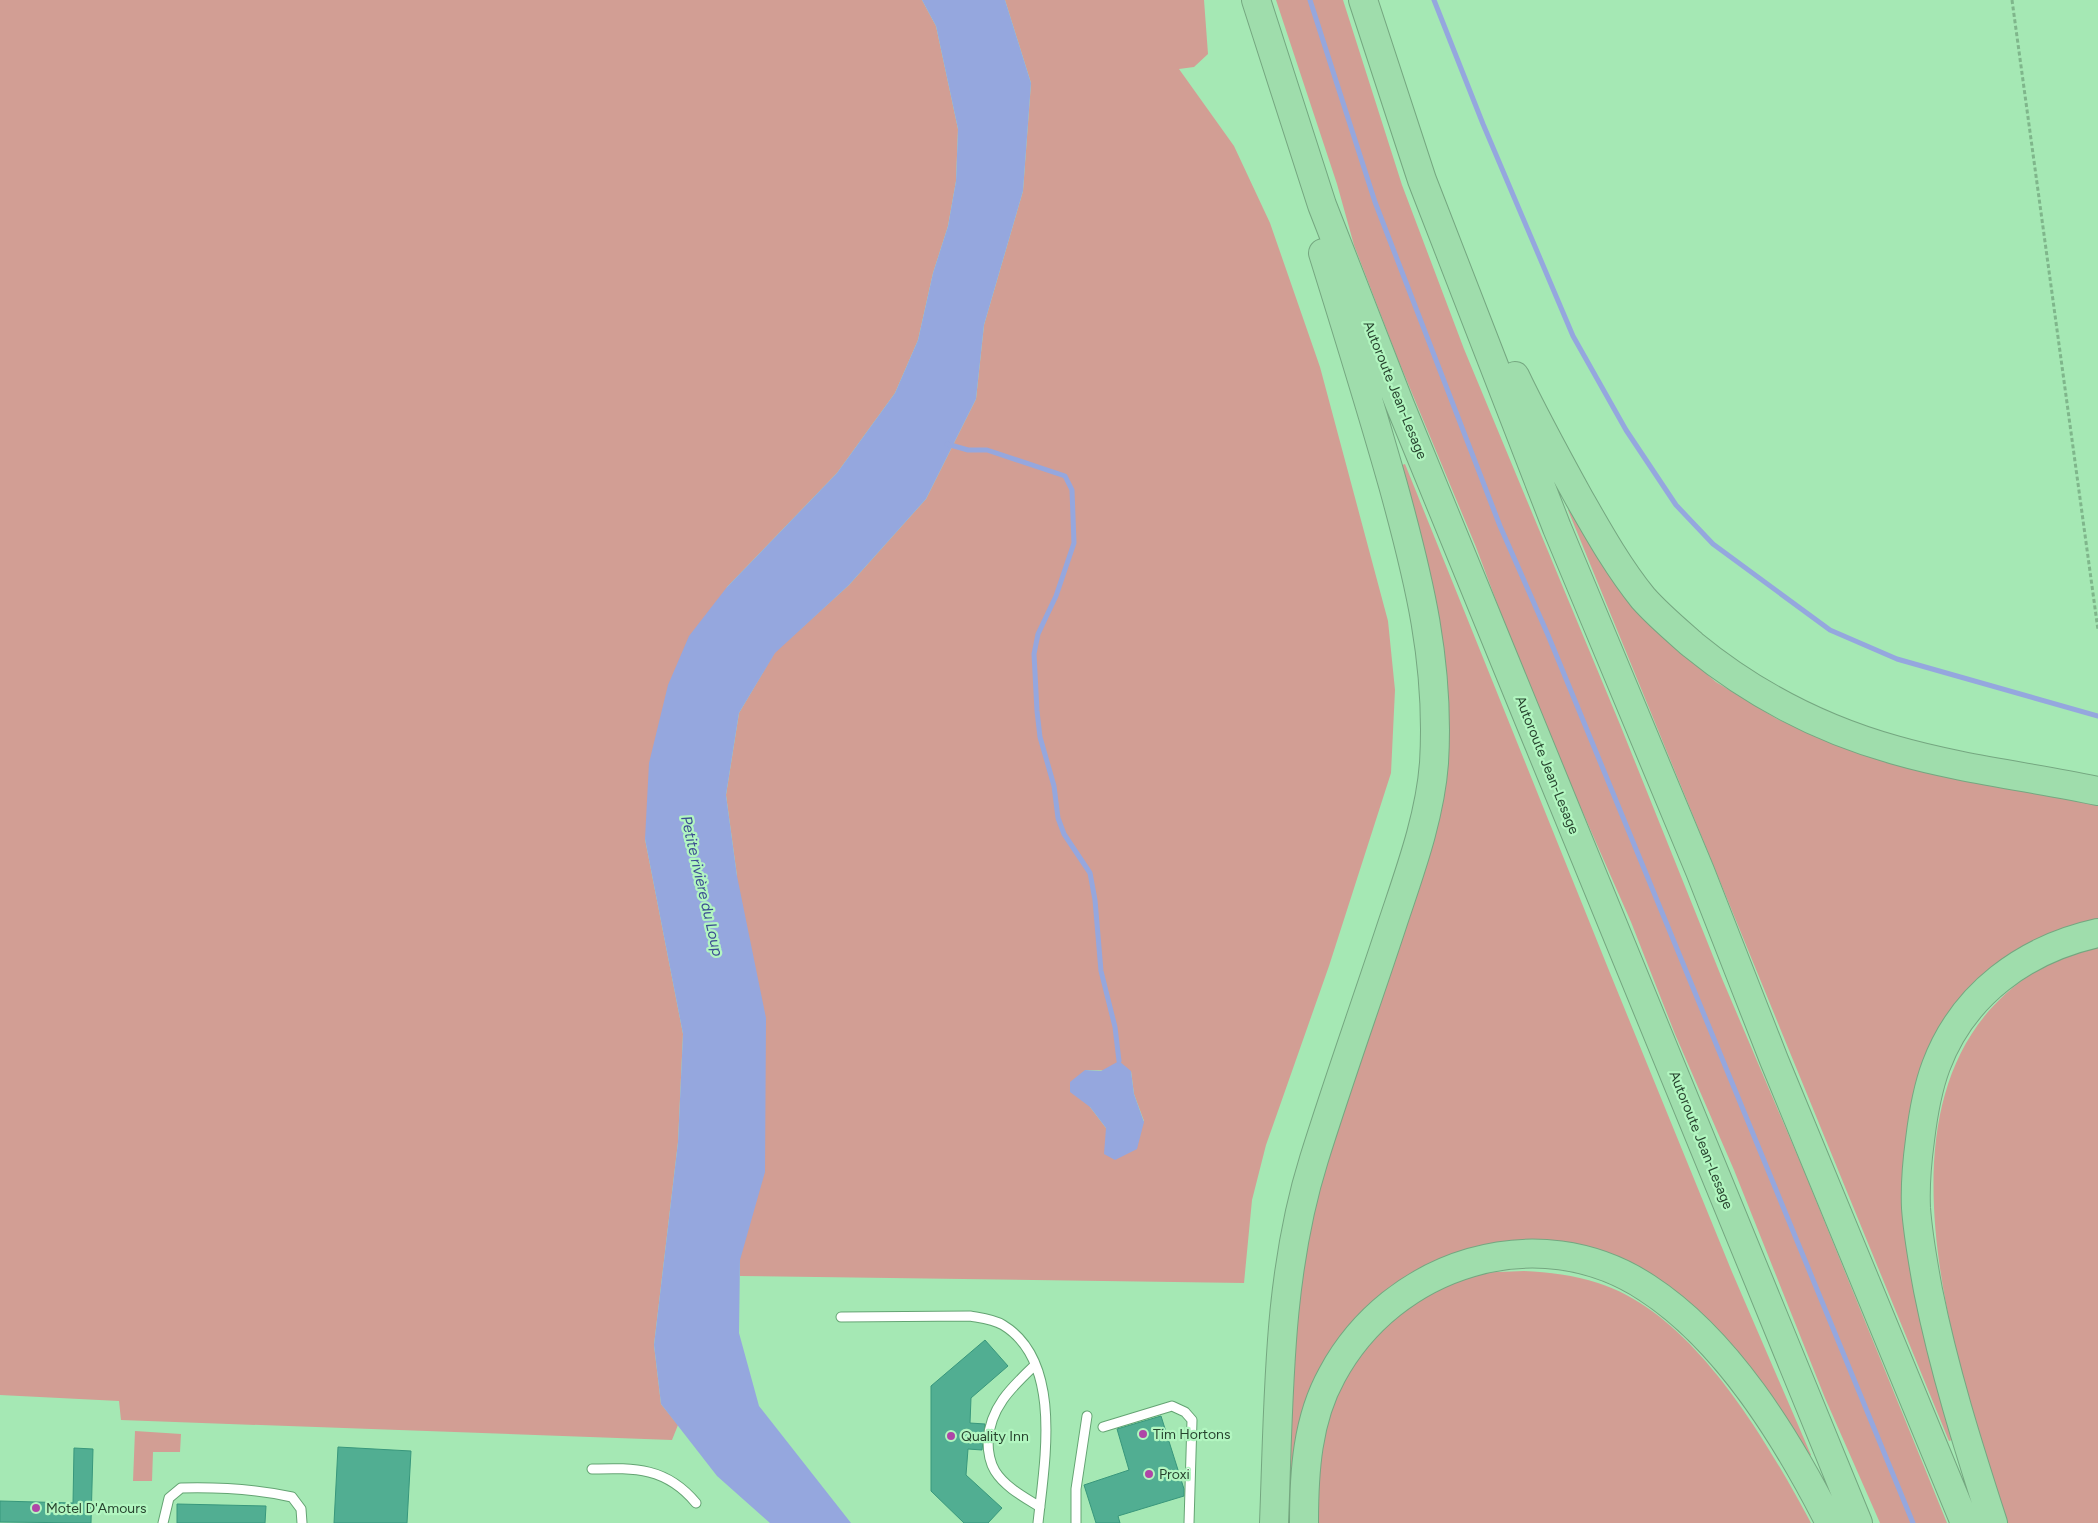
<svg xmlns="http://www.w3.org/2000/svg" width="2098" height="1523" font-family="Figtree,sans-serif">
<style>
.green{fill:#d29e94;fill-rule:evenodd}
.water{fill:#95a7de}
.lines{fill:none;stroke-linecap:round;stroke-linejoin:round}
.stream{stroke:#95a7de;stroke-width:5}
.building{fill:#51ae92;stroke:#38977c}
.lane-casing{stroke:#64a473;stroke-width:11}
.highway-casing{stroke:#75a780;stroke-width:30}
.path{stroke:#7fb68b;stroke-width:3;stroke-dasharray:4 2.5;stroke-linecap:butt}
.lane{stroke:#fff;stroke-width:9}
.highway{stroke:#9fddac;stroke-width:28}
.poi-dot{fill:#af46a7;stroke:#b2f6c0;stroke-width:2}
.labels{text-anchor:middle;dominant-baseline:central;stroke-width:4.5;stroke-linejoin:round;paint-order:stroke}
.street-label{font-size:14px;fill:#27432e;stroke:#b2f6c0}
.poi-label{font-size:14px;fill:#27432e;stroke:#b2f6c0;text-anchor:start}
.water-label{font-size:15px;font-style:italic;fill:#3d4e92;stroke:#b2f6c0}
</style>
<rect width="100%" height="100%" fill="#a5e8b4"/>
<path class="green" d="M0,0H922L936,26L958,129L956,181L948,226L933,273L918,340L895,393L837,473L727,587L645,839L683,1034L678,1142L654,1345L661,1404L678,1425L672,1440L121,1420L119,1401L0,1395Z
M1005,0H1204L1208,54L1194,67L1179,69L1234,146L1270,223L1320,367L1388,621L1395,690L1391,773L1329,966L1266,1145L1252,1200L1244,1283L740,1276L737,876L726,795L739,713L775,652L849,585L926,499L976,399L984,325L1023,191L1031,83ZM1085,1070L1131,1071L1134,1094L1144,1121L1106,1128L1090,1107Z
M1276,0H1343L1402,185L1464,349L1619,722L1723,981L1804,1171L1947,1523H1880L1825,1398L1734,1170L1675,1034L1631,922L1569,781L1504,622L1476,547L1397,357L1354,245L1337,184Z
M1405,464L1610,973L1732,1272L1811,1455L1806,1458L1743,1360L1725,1338L1681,1298L1519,1243L1346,1335L1295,1523H1287L1293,1313L1320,1182L1447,754L1449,710L1443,650L1399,466Z
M1574,507L1669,642L1716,682L1777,719L1827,740L2098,801V920L2064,928L2038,940L1916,1097L1955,1439L1949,1441L1568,510Z
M2098,946V1523H2007C1954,1355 1848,1057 2062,957C2073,952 2086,949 2098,946Z
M1524,1271C1549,1272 1574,1275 1598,1283C1694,1313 1766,1440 1811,1523H1316C1318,1489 1319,1454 1328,1421C1347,1354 1408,1294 1474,1275C1489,1271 1508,1272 1524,1271Z
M135,1431L181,1434L180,1452H153L152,1481H133Z"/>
<path class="water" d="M922,0H1005L1031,83L1023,191L984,325L976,399L926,499L849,585L775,653L739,713L726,795L737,876L766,1018L765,1172L740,1260L739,1333L759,1406L851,1523H770L717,1476L661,1404L654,1345L678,1142L683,1034L645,839L649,763L668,685L689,636L727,587L837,473L895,393L918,340L933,273L948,226L956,181L958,129L936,26Z
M1119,1061L1131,1071L1134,1094L1144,1122L1137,1149L1115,1160L1104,1154L1106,1128L1090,1107L1070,1092V1082L1085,1070L1101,1071Z"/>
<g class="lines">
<path class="stream" d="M1310,0L1375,202L1500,526L1548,635L1913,1523
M1434,0L1483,124L1573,336L1626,430L1676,505L1713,544L1830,630L1897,659L2098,716
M947,444L968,450H987L1065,476L1072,490L1074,543L1056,596L1038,634L1034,654L1037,711L1040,737L1054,786L1058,818L1064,834L1090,873L1095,900L1101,971L1115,1027L1119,1061"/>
</g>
<path class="building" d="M985,1340L1008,1366L971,1398L970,1423L985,1424L982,1450L968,1449L966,1475L1002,1508L988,1523H964L931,1491V1386Z
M1161,1416L1184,1489V1496L1118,1516L1120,1523H1096L1084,1485L1129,1470L1117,1429Z
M338,1447L411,1451L407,1523H334Z
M74,1448L93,1449L91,1523L0,1522V1501L73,1503Z
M177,1504L266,1506L265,1523H177Z"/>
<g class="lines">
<defs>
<path id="lane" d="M841,1317L970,1316C981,1318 993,1319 1003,1325C1064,1362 1044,1465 1038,1523
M1035,1365C1012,1387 990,1407 988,1441C988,1452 989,1461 995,1471C1005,1487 1024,1497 1040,1507
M1103,1427L1172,1406L1185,1412L1192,1420L1189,1523
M592,1469C635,1468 666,1467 696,1503
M163,1523L169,1498L181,1488C218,1487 255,1489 292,1497L301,1509L302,1523
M1076,1523V1489L1087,1416"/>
<path id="highway" d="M1256,0L1322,205L1400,405L1858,1523
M1363,0L1422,180L1557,528L1700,871L1774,1060L1965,1523
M1515,376C1535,418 1557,458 1579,498C1599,533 1618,567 1643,598C1658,615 1676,630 1693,645C1754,695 1820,729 1895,750C1961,769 2031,777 2098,791
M1274,1523C1279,1400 1277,1277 1314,1159C1339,1079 1367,1001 1393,922C1410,871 1430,817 1434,763C1440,664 1419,579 1393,485C1371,407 1347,330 1323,253
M1304,1523C1304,1472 1307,1420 1332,1375C1392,1263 1538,1216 1647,1288C1727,1340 1787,1438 1830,1523
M1993,1523C1968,1446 1944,1370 1928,1290C1923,1263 1918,1235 1916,1208C1915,1185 1917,1162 1920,1140C1923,1115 1927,1090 1936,1066C1963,994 2025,949 2098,933"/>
</defs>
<use href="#lane" class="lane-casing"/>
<use href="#highway" class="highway-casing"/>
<path class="path" d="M2012,0L2098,630"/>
<use href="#lane" class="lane"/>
<use href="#highway" class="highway"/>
</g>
<g class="poi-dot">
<circle cx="1143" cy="1434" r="5"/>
<circle cx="951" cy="1436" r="5"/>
<circle cx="1149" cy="1474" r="5"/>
<circle cx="36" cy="1508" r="5"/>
</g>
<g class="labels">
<g class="street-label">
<text transform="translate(1395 390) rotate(68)">Autoroute Jean-Lesage</text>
<text transform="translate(1547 765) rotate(68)">Autoroute Jean-Lesage</text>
<text transform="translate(1701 1140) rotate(68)">Autoroute Jean-Lesage</text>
</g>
<g class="poi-label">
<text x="1153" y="1434">Tim Hortons</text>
<text x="961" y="1436">Quality Inn</text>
<text x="1159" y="1474">Proxi</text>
<text x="46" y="1508">Motel D'Amours</text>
</g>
<g class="water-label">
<text transform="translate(702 886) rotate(77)">Petite rivière du Loup</text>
</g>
</g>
</svg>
